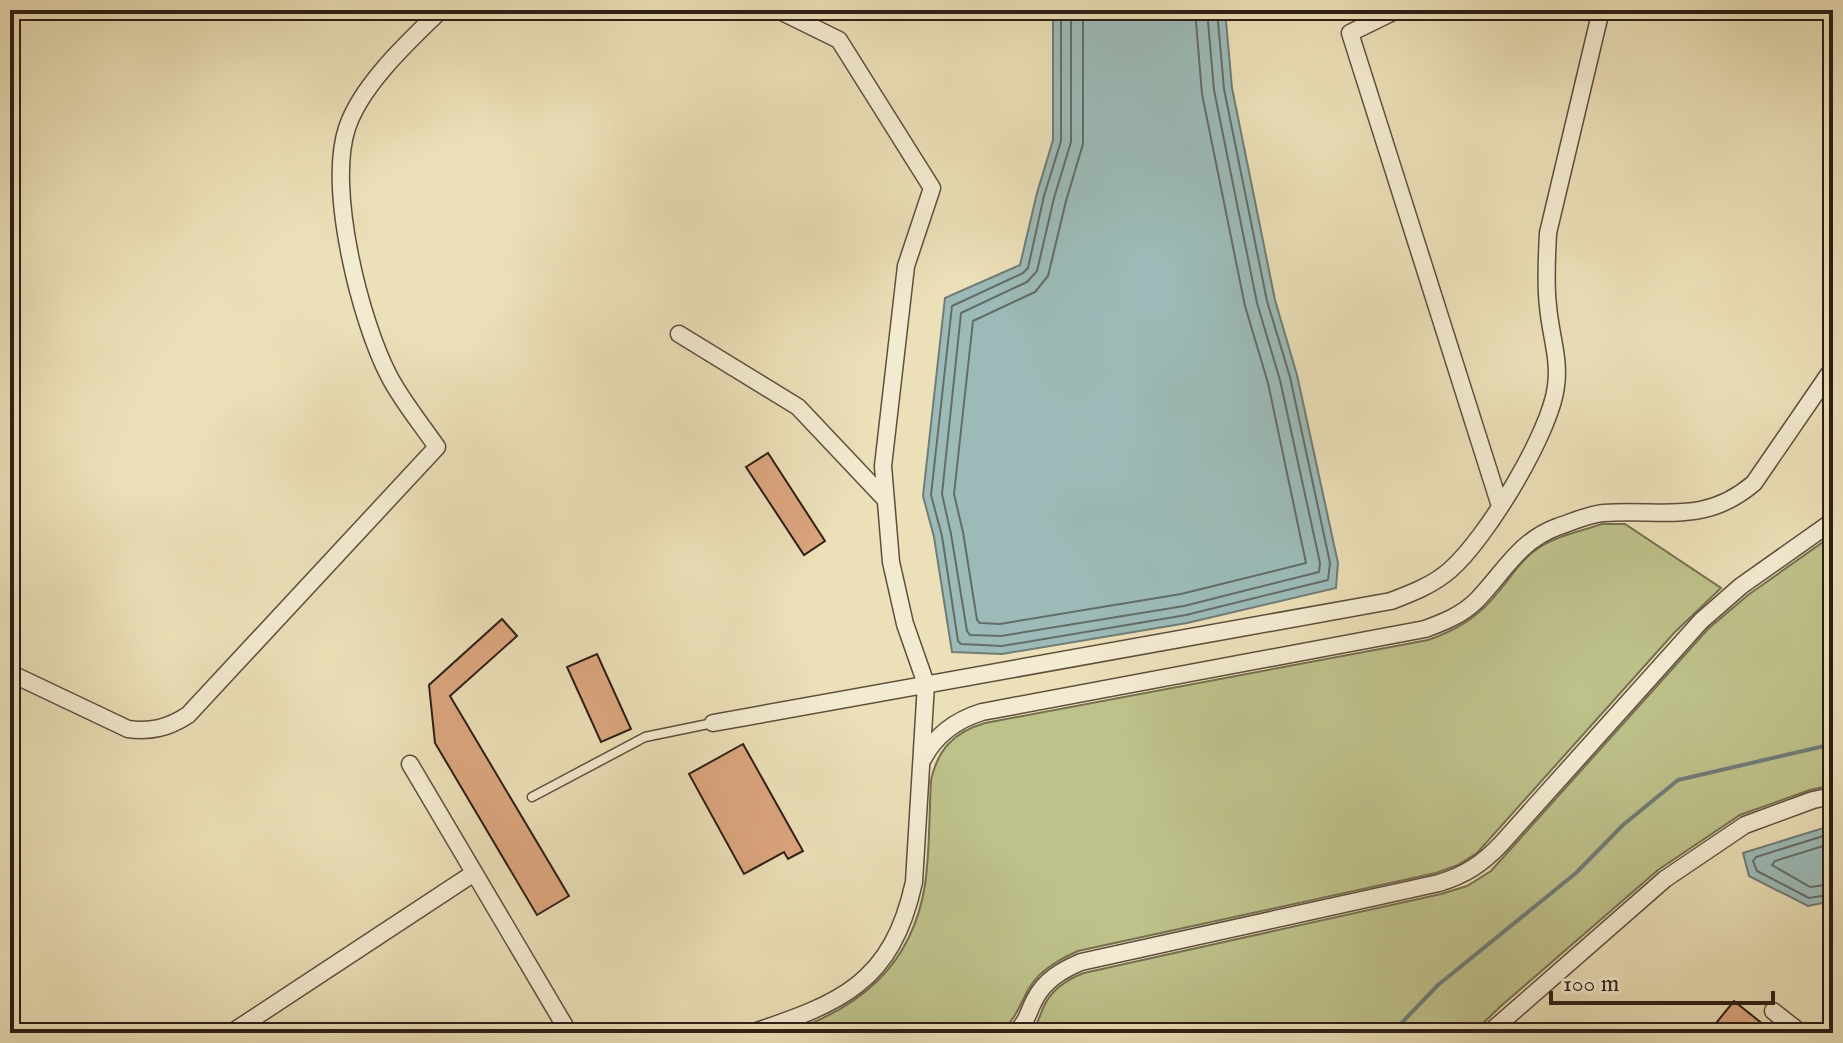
<svg xmlns="http://www.w3.org/2000/svg" width="1843" height="1043" font-family="'IM FELL English',serif">
<style>
.green{fill:#bec18a;stroke:#767050;stroke-width:2}
.water{fill:#9cbbb8;stroke:#707c77;stroke-width:2}
.lines{fill:none;stroke-linecap:round;stroke-linejoin:round}
.shore{stroke:#646c67;stroke-width:2}
.stream{stroke:#707c77;stroke-width:4}
.building{fill:#dca67f;stroke:#2d1e16;stroke-width:2}
.service-casing{stroke:#5d4e3e;stroke-width:11}
.minor-casing{stroke:#5d4e3e;stroke-width:19}
.service{stroke:#f3ebd1;stroke-width:8}
.minor{stroke:#f3ebd1;stroke-width:16}
</style>
<rect width="100%" height="100%" fill="#ece0b8"/>
<filter id="stains"><feTurbulence type="fractalNoise" baseFrequency=".0025" numOctaves="4"/><feColorMatrix values="0 0 0 0 .2 0 0 0 0 .09 0 0 0 0 .02 0 0 0 .5 -.17"/></filter>
<radialGradient id="worn" r=".72"><stop offset=".6" stop-color="#630" stop-opacity="0"/><stop offset="1" stop-color="#630" stop-opacity=".3"/></radialGradient>
<path class="green" d="M1602,524H1625L1721,588L1674,633L1477,853L1458,865L1436,873L1078,951C1056,961 1035,973 1025,996C1018,1010 1013,1021 1001,1033H786C860,1008 912,966 925,885C930,851 929,814 931,780C938,749 954,732 985,723L1428,640C1457,630 1480,616 1499,591C1511,577 1521,560 1537,549C1556,536 1581,531 1602,524Z
M1833,535V785L1810,790L1740,815L1658,870L1501,1006L1473,1033H1031C1039,1023 1040,1013 1046,1002C1055,987 1068,979 1084,973L1441,894L1467,886L1491,871L1708,629L1748,595Z"/>
<path class="water" d="M1053,10H1225L1232,88L1275,300L1297,375L1338,563L1336,588L1187,623L1002,654L952,652L934,537L923,496L945,298L1020,265L1037,193L1053,140Z
M1833,825V901L1808,906L1749,876L1743,853Z"/>
<g class="lines">
<path class="shore" d="M1061,10V141L1044,196L1028,268L1023,273L952,306L931,495L942,536L958,641L961,644L1002,646L1186,615L1328,580L1330,563L1290,377L1267,301L1224,89L1217,10
M1071,10V142L1054,198L1037,271L1027,282L961,313L942,494L951,534L967,631L970,635L1001,636L1184,606L1319,572L1320,563L1280,380L1257,303L1214,90L1207,10
M1083,10V144L1066,201L1048,276L1035,292L973,321L954,494L963,532L977,620L980,623L1000,624L1181,594L1306,563L1268,383L1245,306L1202,94L1195,10
M1833,833L1756,857L1753,861L1757,871L1809,898L1833,894
M1833,843L1775,861L1772,865L1810,887L1833,884"/>
<path class="stream" d="M1392,1033L1438,985L1576,873L1623,825L1678,780L1833,744"/>
</g>
<path class="building" d="M768,453L825,541L804,555L746,467Z
M502,619L517,636L450,696L569,896L537,915L435,743L429,685Z
M597,654L631,729L601,742L567,667Z
M743,744L803,851L788,859L784,852L744,874L689,774Z
M1734,1001L1774,1033H1708Z"/>
<g class="lines">
<defs>
<path id="service" d="M532,797L645,737L713,723"/>
<path id="minor" d="M1397,10L1350,33L1500,506
M679,334L798,407L884,498
M10,673L128,729C151,732 168,728 188,715L437,447C421,424 402,401 389,376C360,320 327,189 347,128C361,85 409,41 441,10
M713,723L1391,601C1412,593 1433,585 1450,570C1486,539 1551,432 1556,386C1560,359 1550,333 1548,306C1545,282 1547,257 1548,233L1601,10
M923,759C936,734 956,720 982,712L1425,629C1444,622 1462,615 1477,600C1504,572 1519,541 1557,527C1572,522 1589,514 1604,513C1663,509 1705,525 1754,483L1833,368
M410,764L569,1033
M1773,1011L1801,1033
M231,1033L474,873
M751,1033C841,1003 892,983 914,882L926,684L905,624L891,562L883,466L906,266L932,188L839,40L778,10
M1016,1033C1029,1018 1027,1014 1035,999C1045,980 1062,970 1081,962L1439,883C1465,875 1482,864 1501,844L1701,621L1741,586L1833,521
M1489,1033L1665,879L1745,825L1813,800L1833,796"/>
</defs>
<use href="#service" class="service-casing"/>
<use href="#minor" class="minor-casing"/>
<use href="#service" class="service"/>
<use href="#minor" class="minor"/>
</g>
<rect width="1843" height="1043" fill="none" stroke="#ece0b8" stroke-width="40"/>
<rect x="12" y="12" width="1819" height="1019" fill="none" stroke="#2d1e16" stroke-width="4"/>
<rect x="20" y="20" width="1803" height="1003" fill="none" stroke="#2d1e16" stroke-width="2"/>
<path d="M1551 991v12h222v-12" fill="none" stroke="#2d1e16" stroke-width="4"/>
<text x="1563" y="991" font-size="24" fill="#2d1e16" stroke="#f3ebd1" stroke-width="6" paint-order="stroke">100 m</text>
<rect width="100%" height="100%" filter="url(#stains)"/>
<rect width="100%" height="100%" fill="url(#worn)"/>
</svg>
